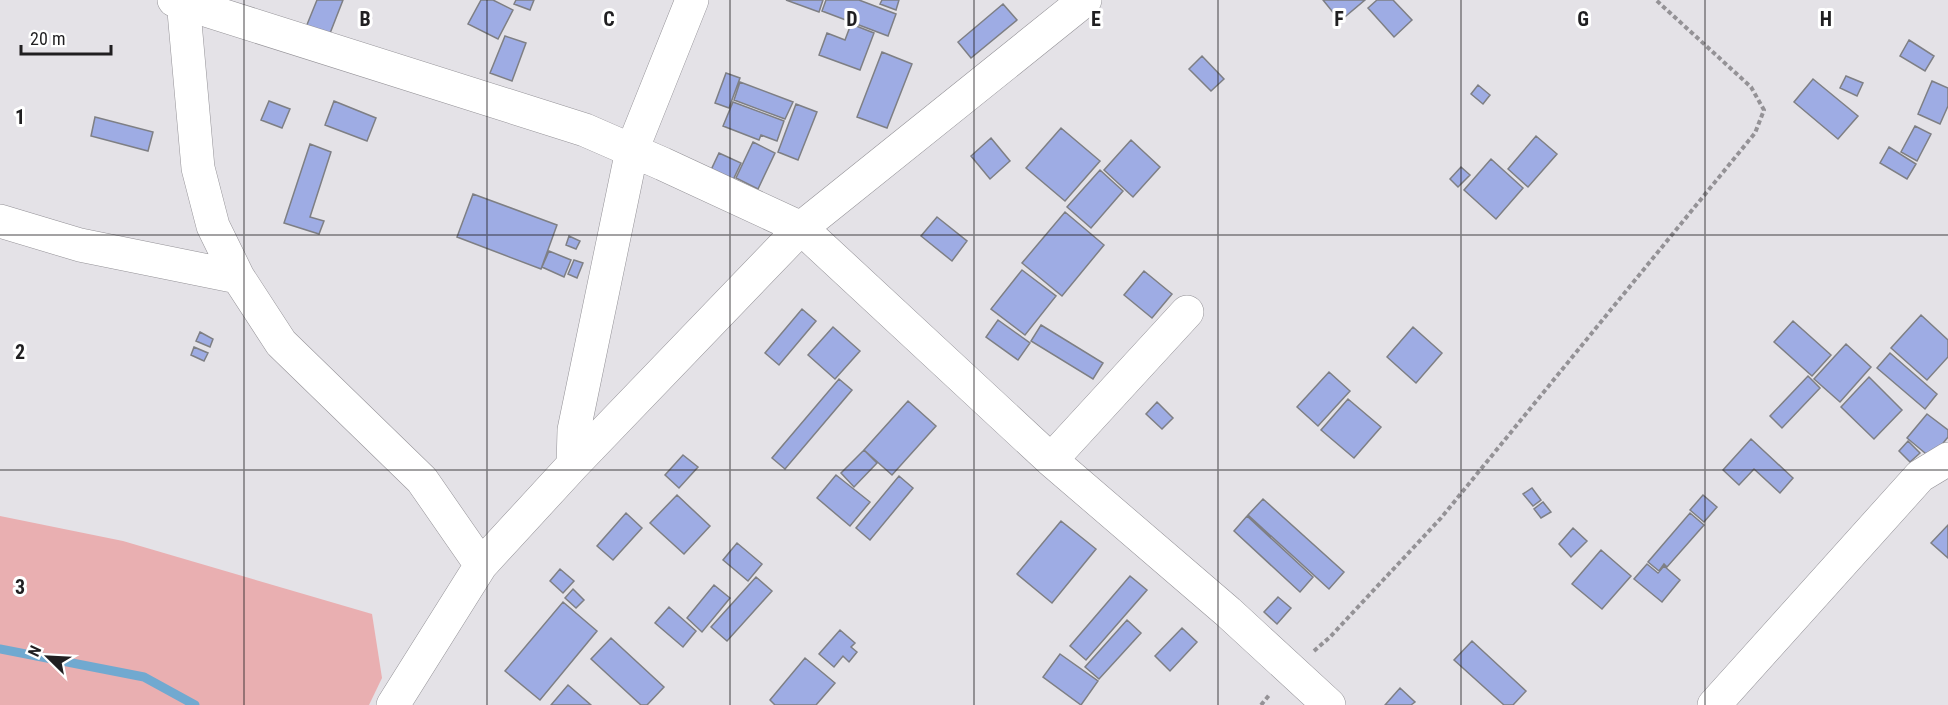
<svg xmlns="http://www.w3.org/2000/svg" width="1948" height="705" font-family="'Roboto Condensed',sans-serif">
<style>
.green{fill:#e9afb1}
.lines{fill:none;stroke-linecap:round;stroke-linejoin:round}
.stream{stroke:#71a9d0;stroke-width:9}
.building{fill:#9eace4;stroke:#7e7f84;stroke-width:1.5}
.street-casing{stroke:#949297;stroke-width:34}
.path{stroke:#949296;stroke-width:4;stroke-dasharray:4.5 3;stroke-linecap:butt}
.street{stroke:#fff;stroke-width:33}
.grid{fill:none;stroke:#201f21;stroke-width:1.5;stroke-opacity:0.55}
.grid-label{font-size:20px;text-anchor:middle;font-weight:bold;fill:#201f21;stroke:#fff;stroke-width:6;stroke-linejoin:round;paint-order:stroke}
</style>
<rect width="100%" height="100%" fill="#e4e2e7"/>
<path class="green" d="M0,516L123,541L372,614L382,678L369,705H0Z"/>
<g class="lines">
<path class="stream" d="M0,649L144,677L195,705"/>
</g>
<path class="building" d="M317,0H343L327,41L304,32Z
M481,0H493L513,10L498,39L468,24Z
M516,0H534L530,10L514,4Z
M786,0H823L819,12Z
M826,0H859L896,14L888,36L822,11Z
M882,0H899L896,10L880,4Z
M1323,0H1365L1340,21Z
M1377,0H1393L1412,20L1394,37L1368,8Z
M1003,4L1017,20L971,58L958,42Z
M851,24L874,33L860,70L819,55L827,33L845,40Z
M505,36L526,43L512,81L490,73Z
M1909,40L1934,56L1925,71L1900,56Z
M882,52L912,64L887,128L857,117Z
M1202,56L1224,79L1211,91L1189,69Z
M726,73L740,78L729,108L715,103Z
M1846,76L1863,83L1857,96L1840,88Z
M1813,79L1858,116L1838,139L1794,102Z
M1932,81L1948,88V106L1940,124L1918,114Z
M740,82L793,102L785,119L734,100Z
M1478,85L1490,95L1483,104L1471,94Z
M269,101L290,109L282,128L261,120Z
M334,101L376,118L367,141L325,125Z
M733,102L784,121L777,141L761,135L759,140L723,126Z
M796,104L817,112L798,160L778,152Z
M95,117L153,132L148,151L91,136Z
M1915,126L1931,134L1917,161L1901,152Z
M1061,128L1100,161L1065,201L1026,168Z
M1536,136L1557,154L1528,187L1508,169Z
M991,138L1010,161L990,179L971,156Z
M1131,140L1160,167L1133,197L1104,170Z
M753,142L775,153L758,189L736,178Z
M310,144L331,152L310,217L324,221L319,234L284,223Z
M1889,147L1916,164L1907,179L1880,163Z
M719,153L741,163L733,180L711,170Z
M1491,159L1523,188L1496,219L1464,190Z
M1461,167L1470,175L1458,187L1450,179Z
M1100,170L1123,191L1091,228L1067,207Z
M473,194L557,225L541,269L457,237Z
M1065,212L1104,245L1062,296L1022,263Z
M937,217L967,241L952,261L921,236Z
M569,236L580,241L576,249L566,245Z
M549,251L571,260L564,277L542,267Z
M574,260L583,263L577,278L568,274Z
M1022,270L1056,296L1025,335L991,309Z
M1144,271L1172,294L1152,318L1124,295Z
M802,309L816,321L779,365L765,353Z
M1921,315L1948,340V357L1927,380L1891,348Z
M998,320L1030,343L1018,360L986,337Z
M1793,321L1831,355L1812,376L1774,342Z
M1041,325L1103,363L1093,379L1031,341Z
M833,327L860,351L835,379L808,355Z
M1413,327L1442,353L1416,383L1387,357Z
M200,332L213,339L210,347L196,341Z
M1846,344L1871,367L1840,402L1814,379Z
M194,347L208,353L204,361L191,355Z
M1890,353L1937,394L1925,409L1877,368Z
M1329,372L1350,391L1318,426L1297,407Z
M1808,376L1820,388L1782,428L1770,416Z
M1869,377L1902,410L1874,439L1841,407Z
M839,379L852,390L785,469L772,458Z
M1348,399L1381,427L1354,458L1321,430Z
M908,401L936,426L892,475L864,450Z
M1157,402L1173,418L1162,429L1146,414Z
M1927,414L1948,430V437L1931,458L1907,438Z
M1751,439L1793,478L1780,493L1754,469L1739,485L1723,470Z
M1908,441L1920,453L1910,462L1899,451Z
M864,450L877,463L854,487L841,473Z
M683,455L698,467L679,488L665,475Z
M836,475L870,502L850,526L817,498Z
M899,476L913,488L870,540L856,528Z
M1532,488L1541,500L1533,506L1523,494Z
M677,495L710,526L684,554L650,523Z
M1703,495L1717,507L1704,522L1690,510Z
M1263,499L1344,572L1329,589L1248,515Z
M1543,502L1551,512L1541,518L1534,509Z
M626,513L642,528L613,560L597,546Z
M1690,513L1704,525L1667,567L1664,564L1659,571L1648,562Z
M1247,516L1313,577L1300,592L1234,531Z
M1061,521L1096,549L1052,603L1017,574Z
M1948,525V558L1931,543Z
M1573,528L1587,541L1571,557L1559,544Z
M737,543L762,564L748,581L723,560Z
M1601,550L1631,576L1602,609L1572,584Z
M1647,564L1658,573L1664,566L1680,580L1662,602L1634,579Z
M560,569L574,581L563,593L550,581Z
M1130,576L1147,590L1086,660L1070,646Z
M756,577L772,591L727,641L711,627Z
M714,585L730,598L702,632L687,618Z
M573,589L584,600L576,608L565,598Z
M1278,597L1291,608L1277,624L1264,612Z
M563,602L597,631L540,700L505,671Z
M669,607L696,631L683,647L655,623Z
M1127,620L1141,633L1099,679L1085,667Z
M1182,628L1197,642L1170,671L1155,656Z
M840,630L855,643L851,647L857,652L849,662L843,656L834,667L819,654Z
M611,638L664,687L647,705H641L591,659Z
M1472,641L1526,691L1513,705H1504L1454,660Z
M1060,654L1098,681L1081,705L1043,677Z
M805,658L835,683L816,705H775L770,700Z
M568,685L591,705H551Z
M1400,688L1415,702L1411,705H1385Z"/>
<g class="lines">
<defs>
<path id="street" d="M174,0L585,130L663,164L801,228L1051,460L1228,612L1329,705
M183,0L198,168L213,226L238,277L281,343L422,480L481,565
M0,221L80,245L238,277
M1051,460L1187,312
M573,465L574,430L632,150L692,0
M393,705L481,565L573,465L801,228L1085,0
M1714,705L1920,476L1948,459"/>
</defs>
<use href="#street" class="street-casing"/>
<path class="path" d="M1314,651L1330,637L1441,518L1755,133L1764,110L1751,87L1656,0
M1261,705L1270,694"/>
<use href="#street" class="street"/>
</g>
<path class="grid" d="M244,0V705M487,0V705M730,0V705M974,0V705M1218,0V705M1461,0V705M1705,0V705M0,235H1948M0,470H1948"/>
<g class="grid-label">
<text x="365" y="26">B</text>
<text x="609" y="26">C</text>
<text x="852" y="26">D</text>
<text x="1096" y="26">E</text>
<text x="1339" y="26">F</text>
<text x="1583" y="26">G</text>
<text x="1826" y="26">H</text>
<text x="20" y="124">1</text>
<text x="20" y="359">2</text>
<text x="20" y="594">3</text>
</g>
<g transform="translate(48 657) rotate(294)" stroke="#ffffff" stroke-width="4.5" paint-order="stroke">
<path d="M0-4.5L10 22L0 15L-10 22Z" fill="#201f21"/>
<text y="-9" font-size="16" font-weight="bold" text-anchor="middle" fill="#201f21">N</text>
</g>
<path d="M21 45v9h90v-9" fill="none" stroke="#201f21" stroke-width="3"/>
<text x="30" y="45" font-size="18" fill="#201f21" stroke="#ffffff" stroke-width="4.5" paint-order="stroke">20 m</text>
</svg>
